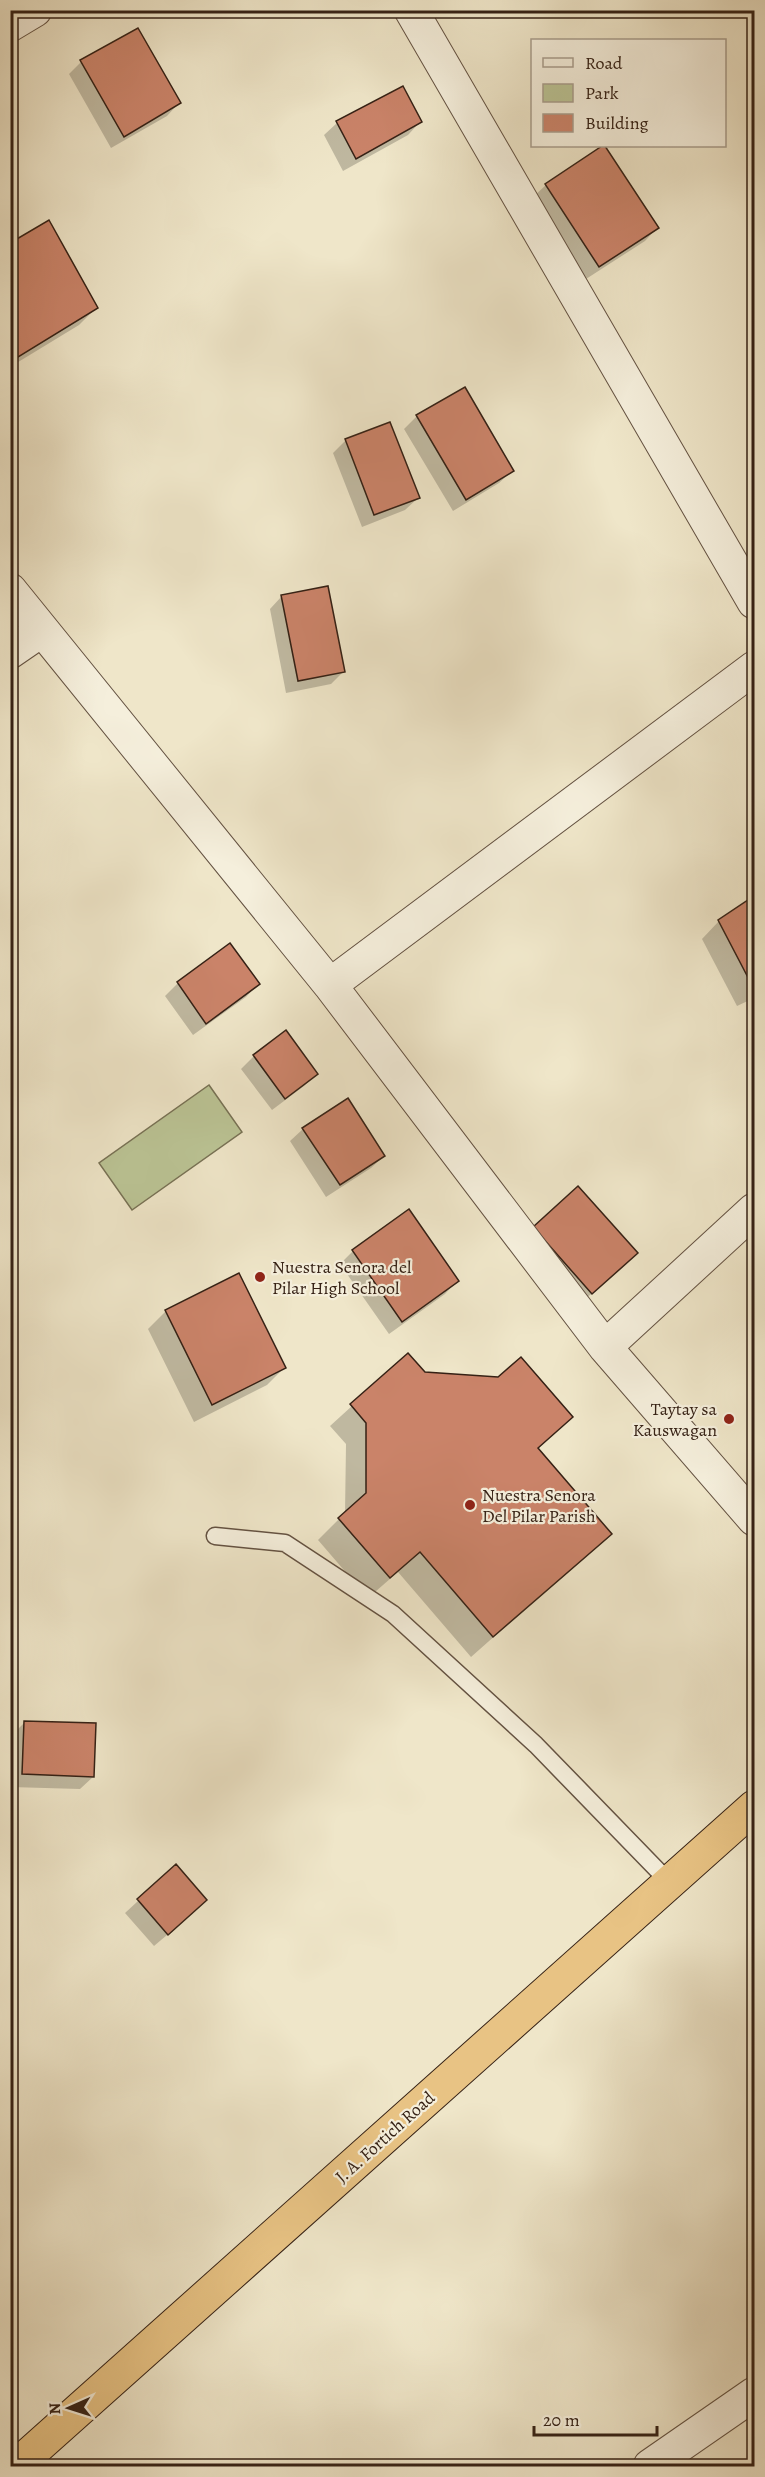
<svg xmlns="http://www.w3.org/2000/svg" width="765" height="2477" font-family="Alegreya,serif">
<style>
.green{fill:#bbc495;stroke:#787255;stroke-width:1.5}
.shadow{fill:#0003}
.building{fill:#ca8369;stroke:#352115;stroke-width:1.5}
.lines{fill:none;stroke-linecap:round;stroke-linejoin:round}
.service-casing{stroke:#645242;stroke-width:19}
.minor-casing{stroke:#645242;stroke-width:35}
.tertiary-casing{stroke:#645242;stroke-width:35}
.trunk-casing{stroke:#352115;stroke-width:35}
.service{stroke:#f5efdc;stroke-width:16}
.minor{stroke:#f5efdc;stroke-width:33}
.tertiary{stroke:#f5efdc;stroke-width:33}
.trunk{stroke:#e8c384;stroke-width:33}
.poi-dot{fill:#8f2418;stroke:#f5efdc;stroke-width:2}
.labels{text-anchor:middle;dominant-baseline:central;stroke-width:4.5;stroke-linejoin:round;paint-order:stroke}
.poi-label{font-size:18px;fill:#352115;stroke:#f5efdc;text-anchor:start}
.street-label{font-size:18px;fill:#352115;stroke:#f5efdc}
</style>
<rect width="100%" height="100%" fill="#efe6c9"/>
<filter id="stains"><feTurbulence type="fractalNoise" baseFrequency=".00333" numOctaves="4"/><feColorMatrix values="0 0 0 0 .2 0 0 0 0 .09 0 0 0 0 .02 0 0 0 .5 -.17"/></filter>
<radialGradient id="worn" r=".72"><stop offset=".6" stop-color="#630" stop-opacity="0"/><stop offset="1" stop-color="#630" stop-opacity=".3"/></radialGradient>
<path class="green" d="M209,1085L242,1132L132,1210L99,1163Z"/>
<path class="shadow" d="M81,62L179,103L167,116L111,148L69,74Z
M420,122L408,135L343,171L324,135L337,123Z
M546,185L657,228L645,241L586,279L533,197Z
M10,245L96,308L79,325L10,367Z
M417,416L512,471L499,483L453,511L404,429Z
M346,440L418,498L405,510L362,527L333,453Z
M282,596L344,671L331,684L286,693L270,609Z
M754,898V998L737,1006L702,939L719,921Z
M178,983L258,984L246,997L193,1035L165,996Z
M286,1032L316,1074L304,1086L272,1110L241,1069L254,1056Z
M303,1129L384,1156L371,1168L326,1197L290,1141Z
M408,1212L457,1281L445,1294L389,1334L340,1264L353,1251Z
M534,1228L623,1265L579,1305Z
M166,1311L284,1368L267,1385L194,1422L148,1329Z
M408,1355L424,1373L499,1378L571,1417L537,1450L610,1534L471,1657L398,1572L368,1598L318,1540L345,1513L346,1444L330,1426Z
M25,1722L93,1777L80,1789L10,1787L12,1735Z
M176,1866L193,1913L154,1946L125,1913Z"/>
<path class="building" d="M138,28L181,103L124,137L80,60Z
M403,86L422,122L356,159L336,121Z
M602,146H605L659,228L599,267L545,184Z
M49,220L98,308L10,362V243Z
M465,387L514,471L466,500L416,415Z
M390,422L420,498L374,515L345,439Z
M328,586L345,672L298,681L281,595Z
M754,896V989L718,920Z
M230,943L260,984L206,1024L177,982Z
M286,1030L318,1074L285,1099L253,1055Z
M348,1098L385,1156L340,1185L302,1128Z
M578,1186L638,1253L592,1294L533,1227Z
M409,1209L459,1281L402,1322L352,1250Z
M239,1273L286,1368L212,1405L165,1310Z
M408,1353L425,1372L498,1377L521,1357L573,1417L538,1448L612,1534L493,1637L420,1552L390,1578L338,1518L366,1493V1423L350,1404Z
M24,1721L96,1723L94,1777L22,1774Z
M176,1864L207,1900L168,1935L137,1899Z"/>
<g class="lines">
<defs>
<path id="service" d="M215,1536L285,1543L393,1614L536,1745L670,1883"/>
<path id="minor" d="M411,10L754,602
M10,590L330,985L605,1347L754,1519
M10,652L42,630
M330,985L754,668
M605,1347L754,1210
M650,2466L754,2394"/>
<path id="tertiary" d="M10,25L35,10"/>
<path id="trunk" d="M16,2466L754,1807"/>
</defs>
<use href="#service" class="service-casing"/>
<use href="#minor" class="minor-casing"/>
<use href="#tertiary" class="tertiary-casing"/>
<use href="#trunk" class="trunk-casing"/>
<use href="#service" class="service"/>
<use href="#minor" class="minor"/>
<use href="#tertiary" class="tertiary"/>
<use href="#trunk" class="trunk"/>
</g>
<g class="poi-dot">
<circle cx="260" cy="1277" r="6"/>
<circle cx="729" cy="1419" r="6"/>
<circle cx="470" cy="1505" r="6"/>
</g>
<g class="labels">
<g class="poi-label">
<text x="272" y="1267">Nuestra Senora del<tspan x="272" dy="21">Pilar High School</tspan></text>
<text x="717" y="1409" text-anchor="end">Taytay sa<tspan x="717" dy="21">Kauswagan</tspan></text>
<text x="482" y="1495">Nuestra Senora<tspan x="482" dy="21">Del Pilar Parish</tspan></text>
</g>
<g class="street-label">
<text transform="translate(385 2137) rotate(-42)">J. A. Fortich Road</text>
</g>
</g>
<rect width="765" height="2477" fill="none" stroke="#efe6c9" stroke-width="36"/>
<rect x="12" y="12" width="741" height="2453" fill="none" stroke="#352115" stroke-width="3"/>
<rect x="18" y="18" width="729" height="2441" fill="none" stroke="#352115" stroke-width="1.5"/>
<rect x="531" y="39" width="195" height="108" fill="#f5efdc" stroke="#a89d8c" stroke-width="1.5"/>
<rect x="543" y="58" width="30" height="9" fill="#f5efdc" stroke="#a89d8c" stroke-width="1.5"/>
<text x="585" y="69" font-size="18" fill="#352115">Road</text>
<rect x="543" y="84" width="30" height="18" fill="#bbc495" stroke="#a89d8c" stroke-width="1.5"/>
<text x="585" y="99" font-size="18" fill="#352115">Park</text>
<rect x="543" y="114" width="30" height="18" fill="#ca8369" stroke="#a89d8c" stroke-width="1.5"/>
<text x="585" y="129" font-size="18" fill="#352115">Building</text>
<g transform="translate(69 2408) rotate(267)" stroke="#f5efdc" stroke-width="4.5" paint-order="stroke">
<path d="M0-4.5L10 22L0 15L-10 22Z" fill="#352115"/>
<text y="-9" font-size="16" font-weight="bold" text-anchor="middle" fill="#352115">N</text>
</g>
<path d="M534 2426v9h123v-9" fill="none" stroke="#352115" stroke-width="3"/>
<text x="543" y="2426" font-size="18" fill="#352115" stroke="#f5efdc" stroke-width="4.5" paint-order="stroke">20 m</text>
<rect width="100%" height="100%" filter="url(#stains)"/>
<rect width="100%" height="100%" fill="url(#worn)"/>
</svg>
